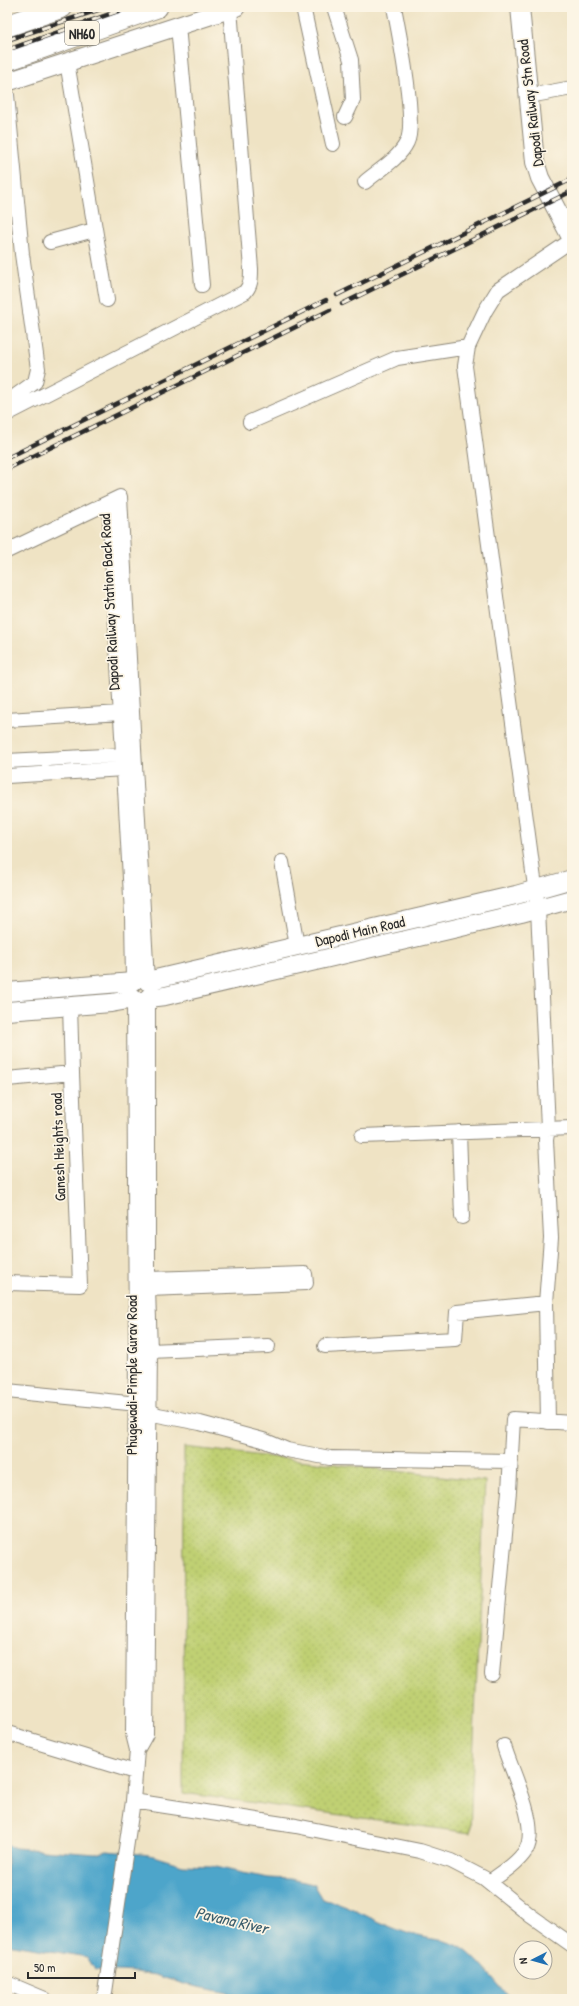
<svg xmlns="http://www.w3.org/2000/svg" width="579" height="2006" font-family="'Patrick Hand',sans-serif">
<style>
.grass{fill:url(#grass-dots);stroke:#767e4f}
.water{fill:#4da5ca;stroke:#3c687a}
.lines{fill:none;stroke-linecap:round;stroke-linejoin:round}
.minor-casing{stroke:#8d8778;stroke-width:16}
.major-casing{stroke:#8d8778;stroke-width:20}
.highway-casing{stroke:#8d8778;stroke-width:23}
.minor{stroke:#fff;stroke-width:14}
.major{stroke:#fff;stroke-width:18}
.highway{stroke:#fff;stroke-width:21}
.rail-casing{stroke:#2b2b2b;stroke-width:4.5}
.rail{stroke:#fcf5e5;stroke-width:3;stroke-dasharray:9;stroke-linecap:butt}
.labels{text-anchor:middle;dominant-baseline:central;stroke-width:3.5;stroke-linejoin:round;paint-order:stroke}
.shield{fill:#fcf5e5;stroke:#6a6863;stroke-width:1}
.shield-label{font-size:14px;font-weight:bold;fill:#2b2b2b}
.street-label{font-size:15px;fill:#2b2b2b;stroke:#fcf5e5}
.water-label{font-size:16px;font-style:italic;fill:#395c6b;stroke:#fcf5e5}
</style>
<defs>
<pattern id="grass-dots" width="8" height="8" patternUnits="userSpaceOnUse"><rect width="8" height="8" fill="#c0d073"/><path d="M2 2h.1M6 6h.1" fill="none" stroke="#a5b364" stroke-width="1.8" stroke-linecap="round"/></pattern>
</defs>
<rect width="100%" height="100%" fill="#fcf5e5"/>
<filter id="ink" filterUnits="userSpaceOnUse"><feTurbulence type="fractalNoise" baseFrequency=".025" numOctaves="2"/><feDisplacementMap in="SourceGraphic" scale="8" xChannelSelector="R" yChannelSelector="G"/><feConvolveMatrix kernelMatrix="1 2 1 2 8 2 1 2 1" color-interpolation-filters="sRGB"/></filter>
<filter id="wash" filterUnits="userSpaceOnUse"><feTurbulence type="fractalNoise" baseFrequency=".012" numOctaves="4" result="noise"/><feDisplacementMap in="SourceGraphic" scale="16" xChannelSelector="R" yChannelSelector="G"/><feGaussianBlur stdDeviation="0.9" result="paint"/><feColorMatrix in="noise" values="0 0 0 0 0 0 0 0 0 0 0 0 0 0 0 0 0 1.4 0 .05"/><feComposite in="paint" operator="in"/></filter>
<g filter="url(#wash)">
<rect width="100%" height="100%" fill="#efe3c4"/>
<path class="grass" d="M184,1447L485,1481L470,1833L183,1793Z"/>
<path class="water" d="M7,1845L16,1848L96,1854L107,1851L150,1855L183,1865L212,1866L242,1873L269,1878L291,1879L313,1884L322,1899C353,1906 380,1925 410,1934C428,1940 449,1938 465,1950C480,1961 498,1985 511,1999H257L184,1984L155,1975L136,1972L95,1970L87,1957L7,1944Z"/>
</g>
<g filter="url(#ink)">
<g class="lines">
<defs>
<path id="minor" d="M303,7L333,144
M334,7L351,60L353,100L345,117
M178,26L202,285
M67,62L107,300
M7,95L22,254L38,369L35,382L7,402
M529,96L572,88
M365,182C379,170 399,159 407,142C417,122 399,33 394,7
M50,242L94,230
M7,414L245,292C251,285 251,279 251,269L230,9
M250,422L397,358L468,347
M109,503L132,914L133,982
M7,551L120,497L147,981
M7,720L121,713
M7,761L124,755
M7,776L124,769
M282,862L297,946
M70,1006L72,1073
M7,1079L72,1073L80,1285L7,1283
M459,1132L462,1217
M362,1136L572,1128
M148,1289L306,1283L305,1274L148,1279
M325,1346L455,1339L457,1312L546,1303
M150,1351L268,1346
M7,1391L148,1405L152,1412L158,1415L200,1423L263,1440L287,1450L330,1458L511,1461
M548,1422L546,1303L551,1238L546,1140L548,1128L538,909L465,366L468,347L485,311L498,290L572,240
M492,1674L509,1491L513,1419L572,1423
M7,1733L135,1772
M137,1750L146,1734L150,1351L148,1289V998
M133,1801L296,1826L420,1851L451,1861L484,1878L531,1916L572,1945
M489,1882C502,1873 518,1863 526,1850C540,1826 511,1771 504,1746
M7,1983L45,1999
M104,1999L133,1801L137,1750L133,1734L136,1353L134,999"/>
<path id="major" d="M520,7L535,162L540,178L572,239
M7,82L236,7
M147,981L516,895L572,879
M7,992L133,982
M148,998L165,996L521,913L572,899
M7,1011L111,1003L134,999"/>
<path id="highway" d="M7,26L62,7
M7,60L157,7"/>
</defs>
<use href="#minor" class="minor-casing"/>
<use href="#major" class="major-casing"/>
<use href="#highway" class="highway-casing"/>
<use href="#minor" class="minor"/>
<use href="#major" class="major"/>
<use href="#highway" class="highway"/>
<defs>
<path id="rail" d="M7,40L107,7
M7,50L130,7
M337,295L572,179
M342,304L572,191
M7,458L326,300
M7,469L330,310"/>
</defs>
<use href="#rail" class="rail-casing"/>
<use href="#rail" class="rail"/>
</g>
</g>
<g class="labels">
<rect class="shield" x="65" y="21" width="34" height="24" rx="3"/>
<g class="shield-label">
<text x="82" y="33">NH60</text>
</g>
<g class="street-label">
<text transform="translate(530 103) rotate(-97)">Dapodi Railway Stn Road</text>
<text transform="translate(109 602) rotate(-93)">Dapodi Railway Station Back Road</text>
<text transform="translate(360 931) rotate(-13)">Dapodi Main Road</text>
<text transform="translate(58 1147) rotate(-92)">Ganesh Heights road</text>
<text transform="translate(131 1375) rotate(-90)">Phugewadi-Pimple Gurav Road</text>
</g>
<g class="water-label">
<text transform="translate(232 1920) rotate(13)">Pavana River</text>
</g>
</g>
<rect width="579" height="2006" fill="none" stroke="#fcf5e5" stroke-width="24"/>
<g transform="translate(533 1960) rotate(264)"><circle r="19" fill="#fcf5e5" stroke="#a8a49b"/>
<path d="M0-3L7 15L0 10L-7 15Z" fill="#1f6fb2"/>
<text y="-6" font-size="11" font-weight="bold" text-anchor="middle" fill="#2b2b2b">N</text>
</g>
<path d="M28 1972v6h107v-6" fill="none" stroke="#2b2b2b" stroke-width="2"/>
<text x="34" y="1972" font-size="12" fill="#2b2b2b" stroke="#fcf5e5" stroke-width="3" paint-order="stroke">50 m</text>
</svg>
